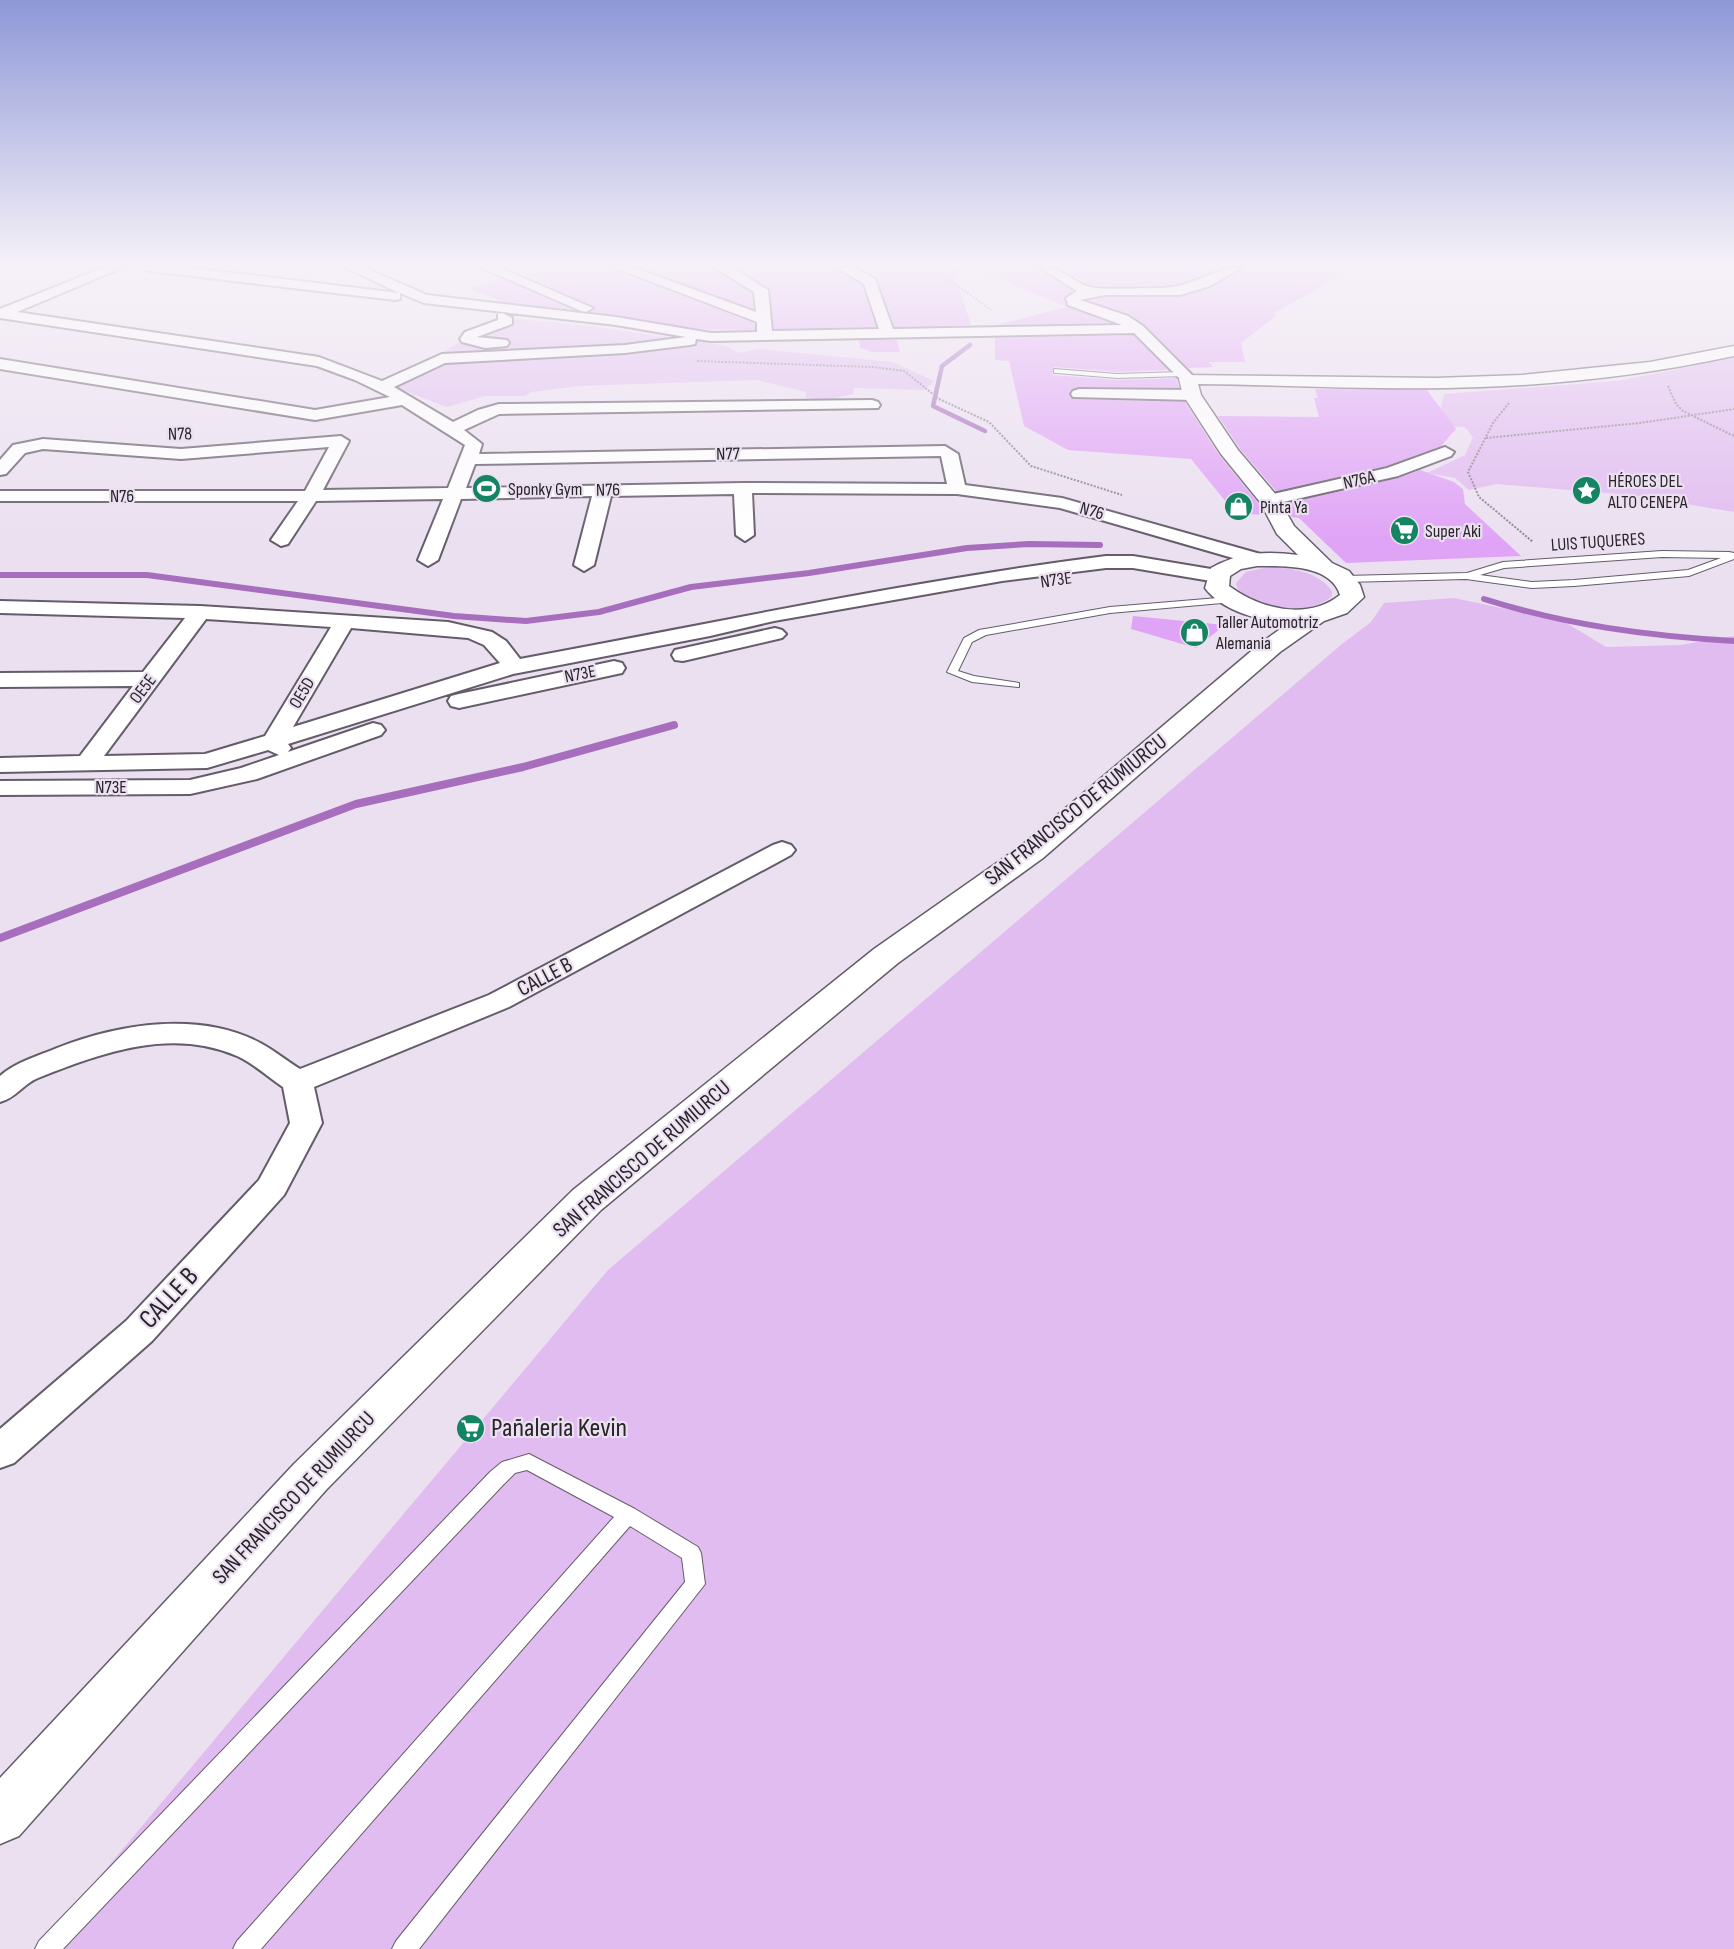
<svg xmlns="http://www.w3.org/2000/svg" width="1734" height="1949" font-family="'Sofia Sans Condensed',sans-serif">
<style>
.green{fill:#e1bcf0}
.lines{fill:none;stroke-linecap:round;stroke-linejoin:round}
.stream-far2{stroke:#a76ebd;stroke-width:4.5}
.stream-far1{stroke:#a76ebd;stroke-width:6}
.stream{stroke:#a76ebd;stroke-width:8}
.building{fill:#e0a4f6}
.lane-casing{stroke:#655c69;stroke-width:2}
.street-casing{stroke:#655c69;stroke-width:4}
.secondary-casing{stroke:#655c69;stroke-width:3}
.path{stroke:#8b848f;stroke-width:2;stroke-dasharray:2 1.5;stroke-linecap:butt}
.lane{fill:#fff;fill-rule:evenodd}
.street{fill:#fff;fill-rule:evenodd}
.secondary{fill:#fff;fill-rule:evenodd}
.labels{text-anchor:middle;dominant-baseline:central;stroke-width:4.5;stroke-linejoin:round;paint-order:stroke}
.far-street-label{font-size:18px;fill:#282429;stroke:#ebe0f0}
.far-poi-label{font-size:18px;fill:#282429;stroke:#ebe0f0;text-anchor:start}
.street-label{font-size:22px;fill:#282429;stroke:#ebe0f0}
.near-street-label{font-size:27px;fill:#282429;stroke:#ebe0f0}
.near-poi-label{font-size:27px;fill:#282429;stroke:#ebe0f0;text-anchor:start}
</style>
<rect width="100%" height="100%" fill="#ebe0f0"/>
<path class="green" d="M498,317L598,327L708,343L727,346L738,353L759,349L893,362L934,381L924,390L854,388L853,394L827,400L806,398V392L757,380L578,386L531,392L525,396H485L447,407L391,386Z
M1734,358V512L1632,495L1496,484L1469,490L1455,478L1427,473L1465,455L1473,437L1465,427L1436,426L1444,394L1617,381Z
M1268,567C1291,568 1317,571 1332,591V596C1312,616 1242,617 1236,583L1246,572Z
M1454,598L1563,621L1606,647L1680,645L1734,636V1949H39L608,1270L1342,644L1371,622L1384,603Z"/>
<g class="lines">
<path class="stream-far2" d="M970,345L942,366L933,406L985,431"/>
<path class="stream-far1" d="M0,575H147L454,616L526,621L599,612L691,587L809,573L967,548L1029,544L1100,545
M1484,599C1566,625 1648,636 1734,641"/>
<path class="stream" d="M0,938L356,804L523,767L674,725"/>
</g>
<path class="building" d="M560,267H611L755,324V330L700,329L591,312L595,309L594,306L523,275Z
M639,267H712L752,293L753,309Z
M735,267H834L862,285L876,327L774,329L769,288Z
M858,267H952L971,325L895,327L877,278Z
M970,267H1037L1073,291L1064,297L1067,307Z
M1055,267H1226L1171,285L1123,286L1091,285Z
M1245,267H1357L1272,314L1277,315L1241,343L1245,362H1209L1213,367L1188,368L1144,324L1129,314L1089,301L1105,297H1181L1211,288Z
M504,280L572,310L503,302L467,288Z
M1067,307L1110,323L997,325Z
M1133,335L1168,370L1117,372L1054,367L1052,375L1117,380L1176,378L1179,388L1079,387L1071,390L1069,395L1073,399L1185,402L1219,455L1258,503L1264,515L1235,513L1191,459L1068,450L1024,426L1009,361L995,360V338Z
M859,340H897L900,352H873L860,348Z
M1315,389L1427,390L1456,429L1441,446L1386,466L1276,491L1240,449L1218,416L1319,417L1314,398H1318Z
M1420,470L1454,482L1463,489L1465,504L1521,556L1346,563L1299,518L1292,517L1284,504L1398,478Z
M1133,616L1225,625L1196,648L1131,629Z"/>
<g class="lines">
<defs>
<path id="lane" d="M1054,369L1117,374L1183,372L1187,374L1183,376L1117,378L1057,373H1054Z
M1662,551L1729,552L1734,553V559L1689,576L1574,586L1532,588L1466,579L1345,582L1340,579L1345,576L1467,573L1503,562ZM1662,557L1721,558L1688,570L1574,580L1532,582L1480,575L1504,568Z
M1230,597L1233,598V602L1110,613L986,635L972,642L958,671L974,676L1019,683V687L972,682L947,672L964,638L979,630L1110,607Z
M529,1454L635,1509L698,1547L701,1553L705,1584L419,1949H392L396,1941L685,1582L682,1558L630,1526L261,1949H233L237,1941L614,1517L527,1470L515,1473L504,1484L63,1949H35L39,1941L490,1472L502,1462Z"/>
<path id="street" d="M105,267H124L17,312L319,357L382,381L442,354L625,345L686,337L616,325L424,303L400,293V299L395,300L149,271L142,267H183L399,293L345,267H363L427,295L616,317L711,333L757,332V322L613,267H632L756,312L754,292L714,267H731L768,290L772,331L879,329L864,284L836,267H853L875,279L893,329L1122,325L1068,305L1066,298L1077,291L1039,267C1064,267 1069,281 1090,287C1097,290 1147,288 1159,288C1193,288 1214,267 1243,267L1210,286L1180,295H1105L1080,300L1128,316L1143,326L1196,379L1193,382H1183L1134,333L711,341L696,339L695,344L690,345L625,353L445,363L394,387L453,422L478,410L499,404L872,400L878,402L880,405L878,408L499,414L464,430L482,444L479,454L945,446L958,454L965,485L1062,498L1264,555L1267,559L1257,565L1060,508L957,494L752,493L754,535L745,541L736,535L734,494L611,496L594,565L584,571L574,565L592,496L461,499L438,560L428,566L418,560L443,499L316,501L288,544L281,546L271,540L298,501H0V491H305L329,447L181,459L43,449L25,453L6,474L0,475V460L13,445L43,439L181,449L341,436L349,441L323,490L448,488L465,445L402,405L315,420L0,369V359L315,410L390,397L355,380L317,366L0,318V309ZM941,456L947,484L743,483L466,488L475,464Z
M480,267H498L593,308L586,312L581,311Z
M503,313L512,318V324L477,337L507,340L509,343L507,346L485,348L462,342L460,339L465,332L498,320V314Z
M1079,389L1192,390L1200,395L1192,400L1073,397L1071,394L1073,391Z
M1445,447L1454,452L1451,456L1398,476L1270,505L1261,500L1264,496L1387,468Z
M1106,556H1133L1217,570L1224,572L1227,576L1224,580L1217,582L1133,568H1106L1002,581L774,621L710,636L513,674L288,744L291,748L288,752L373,723L381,725L385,730L381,735L257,779L190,794L0,795V781L190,780L241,768L279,755L268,750L207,768L0,772V758L80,756L133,686L0,687V673L143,672L185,618L0,613V601L200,606L448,622L492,632L506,641L520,659C715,623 909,581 1106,556ZM206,619L331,627L265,736L205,754L104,756ZM351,628L468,638L484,645L500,663L293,727Z
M775,628L782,630L786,634L782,638L683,661L675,660L672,655L675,650Z
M614,661L622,663L625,668L622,673L459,708L451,706L448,701L451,696L459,694Z
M782,842L791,845L795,850L791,855L509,1007L314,1087L322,1123L284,1195L152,1341L14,1463L0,1468V1429L126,1321L259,1180L290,1123L283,1087C268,1077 253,1063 237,1056C171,1027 101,1053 38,1078C23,1084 16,1098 0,1102V1076C16,1062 38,1056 57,1048C118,1024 201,1010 262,1044C275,1051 287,1061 300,1069L489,995L773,845Z"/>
<path id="secondary" d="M1734,346V356C1650,374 1567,384 1481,387C1387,391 1293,385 1198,384L1201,395L1238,450L1277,496L1294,526L1332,563L1349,571L1360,585L1364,597L1347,613L1324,621L1280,652L1043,858L898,963L601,1210L326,1490L19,1836L0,1844V1778L294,1464L573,1190L874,949L1021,846L1262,642L1289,623C1262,622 1222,611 1205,588L1211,568C1239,552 1267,551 1298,555L1277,534L1260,502L1221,454L1183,395L1179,379L1182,375L1436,378L1522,375L1650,362ZM1257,566C1283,566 1331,564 1340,595C1307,621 1260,609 1229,586L1230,576L1241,569Z"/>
</defs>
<use href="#lane" class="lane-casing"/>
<use href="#street" class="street-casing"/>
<use href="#secondary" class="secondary-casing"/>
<path class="path" d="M975,267L944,273V276L991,310
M697,361L873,367L904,371L939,399L989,422L1031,466L1122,495
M1668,386L1676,404L1683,411L1734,436
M1509,403L1493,423L1468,472L1479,497L1533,542
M1486,438L1640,423L1734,409"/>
<use href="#lane" class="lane"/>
<use href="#street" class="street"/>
<use href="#secondary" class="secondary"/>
</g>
<linearGradient id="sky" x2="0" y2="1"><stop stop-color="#8e98d7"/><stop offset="0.49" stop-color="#f6f1f8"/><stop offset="1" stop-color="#f6f1f8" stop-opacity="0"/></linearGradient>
<rect width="1734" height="540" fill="url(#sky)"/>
<defs>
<symbol id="stadium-disc" viewBox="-11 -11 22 22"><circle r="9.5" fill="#148463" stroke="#ebe0f0"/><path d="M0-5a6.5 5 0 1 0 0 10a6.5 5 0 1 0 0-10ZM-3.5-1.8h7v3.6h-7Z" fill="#fff"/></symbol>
<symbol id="sight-disc" viewBox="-11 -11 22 22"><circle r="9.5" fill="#148463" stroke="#ebe0f0"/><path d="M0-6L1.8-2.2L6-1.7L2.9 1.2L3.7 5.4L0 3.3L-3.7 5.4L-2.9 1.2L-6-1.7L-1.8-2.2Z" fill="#fff"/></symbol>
<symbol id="shop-disc" viewBox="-11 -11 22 22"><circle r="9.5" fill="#148463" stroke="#ebe0f0"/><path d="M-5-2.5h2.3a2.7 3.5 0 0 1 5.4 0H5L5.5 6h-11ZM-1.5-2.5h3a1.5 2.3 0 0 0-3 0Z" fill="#fff"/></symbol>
<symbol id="supermarket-disc" viewBox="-11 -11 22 22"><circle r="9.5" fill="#148463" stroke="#ebe0f0"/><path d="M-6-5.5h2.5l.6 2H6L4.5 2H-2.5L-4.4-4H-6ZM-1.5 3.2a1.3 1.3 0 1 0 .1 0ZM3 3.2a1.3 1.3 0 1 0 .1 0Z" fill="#fff"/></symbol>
</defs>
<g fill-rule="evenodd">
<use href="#stadium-disc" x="470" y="472" width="33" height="33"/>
<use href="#sight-disc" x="1570" y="474" width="33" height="33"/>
<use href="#shop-disc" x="1222" y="490" width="33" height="33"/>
<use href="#supermarket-disc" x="1388" y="514" width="33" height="33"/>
<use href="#shop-disc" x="1178" y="616" width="33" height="33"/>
<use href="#supermarket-disc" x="454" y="1412" width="33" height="33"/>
</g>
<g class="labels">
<g class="far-street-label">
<text transform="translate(180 434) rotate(-1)">N78</text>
<text transform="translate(728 454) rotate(-1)">N77</text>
<text transform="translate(1359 480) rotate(-13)">N76A</text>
<text transform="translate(608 490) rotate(-1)">N76</text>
<text x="122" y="496">N76</text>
<text transform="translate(1092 511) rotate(16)">N76</text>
<text transform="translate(1598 542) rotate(-4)">LUIS TUQUERES</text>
<text transform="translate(1056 580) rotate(-8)">N73E</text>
<text transform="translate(580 674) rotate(-11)">N73E</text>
<text transform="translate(143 689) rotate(-53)">OE5E</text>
<text transform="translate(302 693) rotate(-59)">OE5D</text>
<text x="111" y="787">N73E</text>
</g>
<g class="far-poi-label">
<text x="1608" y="481">HÉROES DEL<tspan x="1608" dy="21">ALTO CENEPA</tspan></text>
<text x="508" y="489">Sponky Gym</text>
<text x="1260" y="507">Pinta Ya</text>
<text x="1425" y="531">Super Aki</text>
<text x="1216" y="622">Taller Automotriz<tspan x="1216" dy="21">Alemania</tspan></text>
</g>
<g class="street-label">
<text transform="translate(1076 810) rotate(-39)">SAN FRANCISCO DE RUMIURCU</text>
<text transform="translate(545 977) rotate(-28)">CALLE B</text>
<text transform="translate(642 1159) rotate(-41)">SAN FRANCISCO DE RUMIURCU</text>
<text transform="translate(294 1498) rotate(-47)">SAN FRANCISCO DE RUMIURCU</text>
</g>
<g class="near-street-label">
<text transform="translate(169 1298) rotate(-47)">CALLE B</text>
</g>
<g class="near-poi-label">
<text x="491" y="1428">Pañaleria Kevin</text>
</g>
</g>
</svg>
